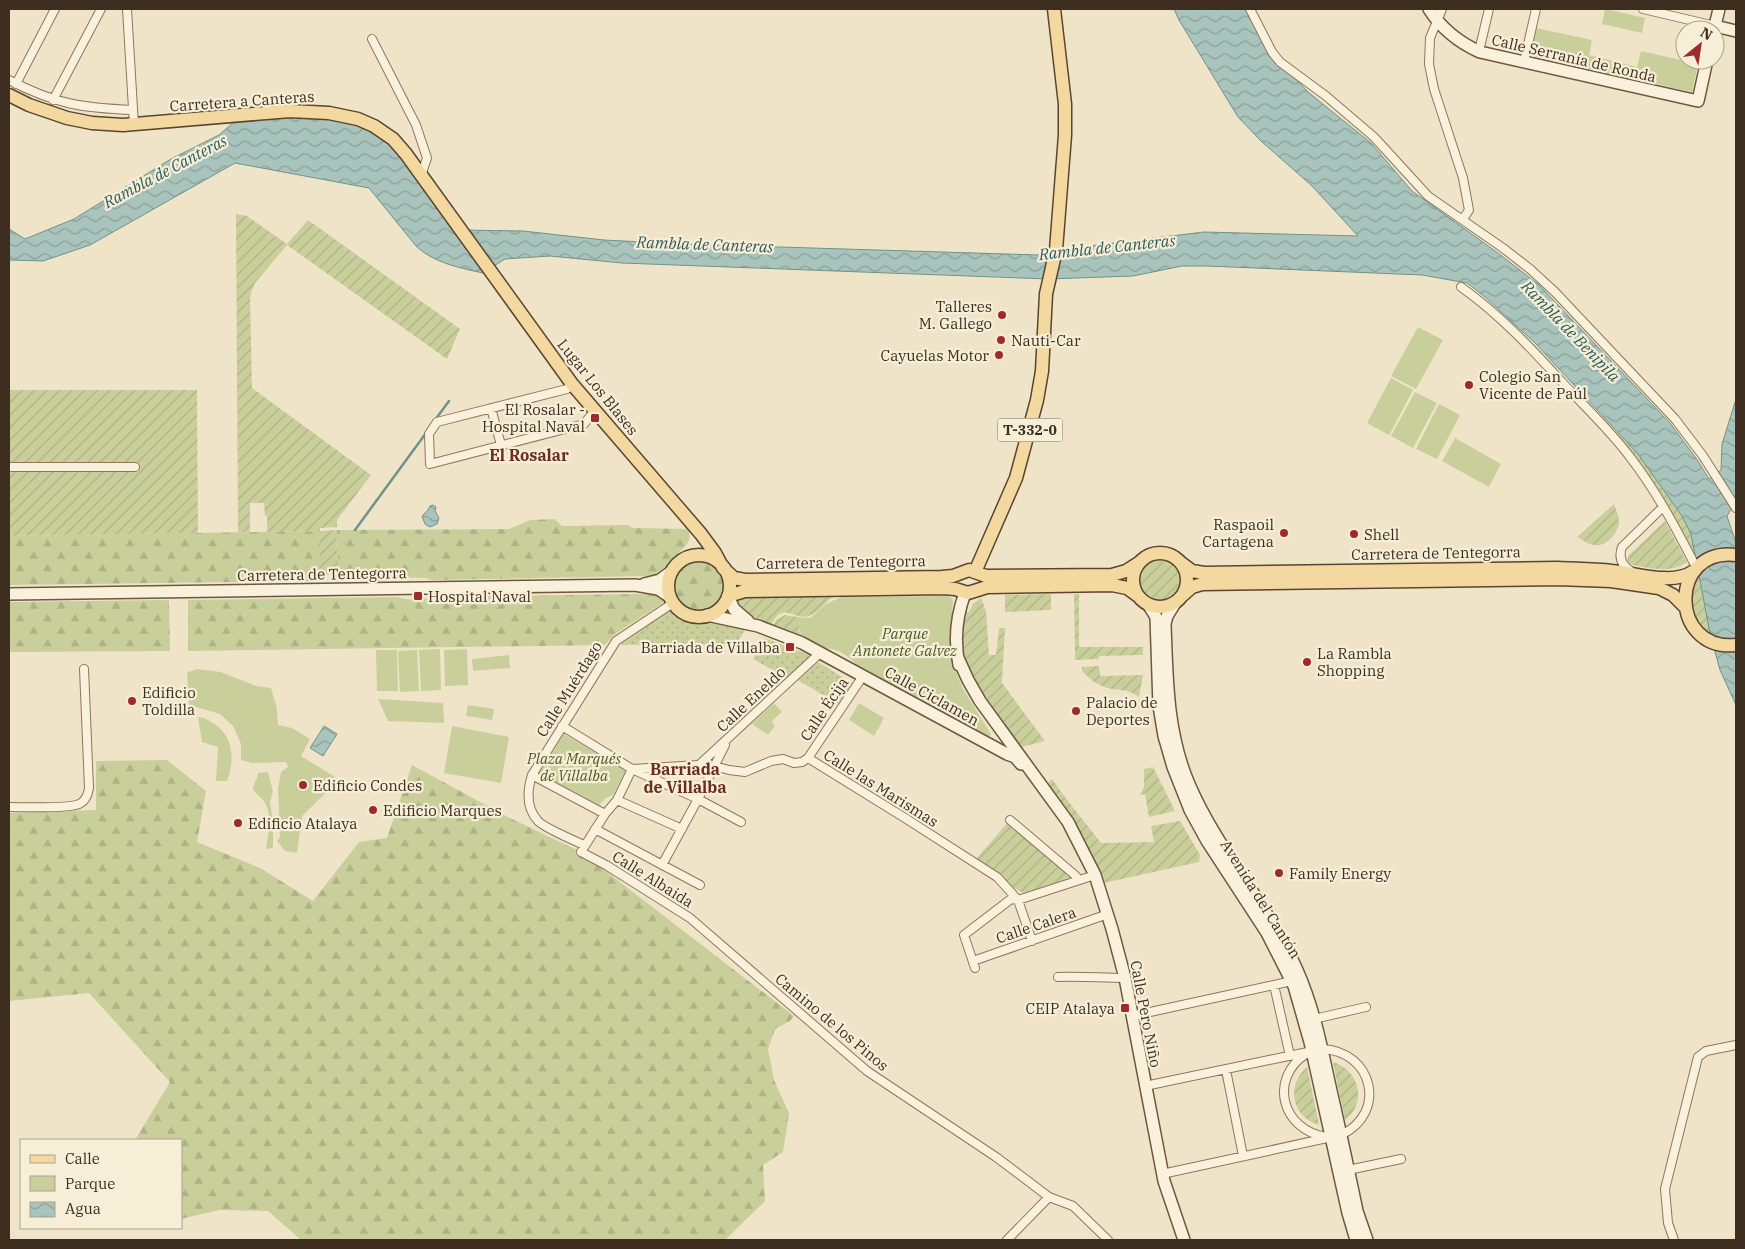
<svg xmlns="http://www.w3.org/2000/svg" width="1745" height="1249" font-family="'IBM Plex Serif',serif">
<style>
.grass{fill:url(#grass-dots)}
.forest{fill:url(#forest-firs)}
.park{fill:#c9cf9b}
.garden{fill:url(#garden-furrows)}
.water{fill:url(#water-waves);stroke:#6f938a}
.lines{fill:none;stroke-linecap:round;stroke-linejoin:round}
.stream{stroke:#6f938a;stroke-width:2.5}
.street-casing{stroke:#8d765c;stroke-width:10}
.secondary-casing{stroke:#6f573f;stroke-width:14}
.primary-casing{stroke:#5b4430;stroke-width:15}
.street{stroke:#faf1dc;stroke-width:8}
.secondary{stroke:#faf1dc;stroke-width:11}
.primary{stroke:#f3d9a0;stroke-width:12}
.poi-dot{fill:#9e2a2b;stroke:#f7eed8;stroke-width:2}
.labels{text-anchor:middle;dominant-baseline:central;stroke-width:4.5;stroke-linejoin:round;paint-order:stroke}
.shield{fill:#f7eed8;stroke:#756857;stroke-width:1}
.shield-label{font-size:14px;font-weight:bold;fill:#3d2e20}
.street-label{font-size:15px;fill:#3d2e20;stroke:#f7eed8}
.poi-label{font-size:15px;fill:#3d2e20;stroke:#f7eed8;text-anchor:start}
.park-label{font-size:15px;font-style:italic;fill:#4d5a26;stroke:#f7eed8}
.water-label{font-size:16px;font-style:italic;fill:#2f5d5a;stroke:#f7eed8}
.neighbourhood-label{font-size:16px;font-weight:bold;fill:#6b2e1e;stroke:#f7eed8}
</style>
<defs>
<pattern id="grass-dots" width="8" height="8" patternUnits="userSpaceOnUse" patternTransform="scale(1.25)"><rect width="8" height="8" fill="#c9cf9b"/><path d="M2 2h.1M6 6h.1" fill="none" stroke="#aeb285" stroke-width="1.8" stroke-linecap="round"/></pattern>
<pattern id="forest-firs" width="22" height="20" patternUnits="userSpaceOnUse" patternTransform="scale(1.25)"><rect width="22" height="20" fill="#c9cf9b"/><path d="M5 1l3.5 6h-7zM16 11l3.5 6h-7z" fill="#aeb285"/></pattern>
<pattern id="garden-furrows" width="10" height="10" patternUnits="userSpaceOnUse" patternTransform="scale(1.25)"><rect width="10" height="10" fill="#c9cf9b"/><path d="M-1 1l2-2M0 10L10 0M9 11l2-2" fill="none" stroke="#aeb285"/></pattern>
<pattern id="water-waves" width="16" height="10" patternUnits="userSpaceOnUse" patternTransform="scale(1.25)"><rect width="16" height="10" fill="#a9c4bc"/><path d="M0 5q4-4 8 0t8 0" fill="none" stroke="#8ba098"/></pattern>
</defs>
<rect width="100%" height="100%" fill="#f0e4c8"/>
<path class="grass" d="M671,610L686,620L725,624L745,629L734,649L724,644L620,645Z
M765,638L767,639L812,656L787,678L753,659Z
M818,662L852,683L838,704L798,680Z"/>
<path class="forest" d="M555,519L562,526L628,525L633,528L688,529C694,543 682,549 673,558C665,566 661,575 649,576L432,580C413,573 388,583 368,581C358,579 351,573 341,573L338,566L337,530L509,529L530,520Z
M320,531V568L318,575L313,576L308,581L9,585V536Z
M668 586a30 30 0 1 1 60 0a30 30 0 1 1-60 0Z
M638,594C647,594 659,593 664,602L615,634L605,645L188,651V600L397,597C408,601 423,600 433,597Z
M169,600L170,651L9,652V602Z
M167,760L206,791L197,842L260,868L313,901L359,842L387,838L412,765L508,817L581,852L794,1016L790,1021L775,1029L768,1049L774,1080L789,1113L783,1152L763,1165L765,1201L725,1240H301L268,1211L219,1210L181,1219V1140H135L170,1082L89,993L9,1001V813L96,810V761Z"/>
<path class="park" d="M1605,9L1645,18L1642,33L1602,24Z
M1536,28L1592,40L1589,55L1637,67L1641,51L1698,64L1692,92L1529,55Z
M1418,327L1443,340L1416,389L1391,376Z
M1391,378L1413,390L1389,435L1367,423Z
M1415,392L1437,403L1413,448L1391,436Z
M1439,404L1460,415L1437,459L1416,449Z
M1455,438L1501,464L1489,487L1442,461Z
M948,596L953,599L950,643L954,667L963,689L989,731L991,734L989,737L858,667C852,659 842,651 832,649C829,648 826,649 824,648C809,644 795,633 798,617L810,618L826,604L841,597Z
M440,649L441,690L421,691L419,650Z
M467,649L468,685L445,686L444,650Z
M376,650H397L398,691H377Z
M417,650L419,691L400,692L398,651Z
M509,655L510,668L473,671L472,659Z
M197,669L221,672L256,686L271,688L277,709L278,725L292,728L310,739L301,756L335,777L337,782L302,816L297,853L285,851L277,841L280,837L278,789L281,772L288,767L286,762L252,763L241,760V744L233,726L220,714L189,705L187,675L188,672Z
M378,699L443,703L444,723L388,721Z
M774,703L782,712L772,721L775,726L768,735L752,724Z
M859,703L884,718L874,736L849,720Z
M468,705L494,709L492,720L466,716Z
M198,717C204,717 208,720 213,723C234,736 235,761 227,781H216L218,747L202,742Z
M452,726L509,737L501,783L444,773Z
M564,734L626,770L613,795L606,798L599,805L539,773Z
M268,772L273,792L270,802L273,821V848L266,849C268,832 273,816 264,801C261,797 254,793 253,789C253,784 258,778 258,773Z"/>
<path class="garden" d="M236,214L247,216L287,244L308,220L460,329L447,359L287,245L255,283L252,290L250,298L252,388L371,475L337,520V527L320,528V531L337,530L338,566L336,574L322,575L320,568V531L267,532V516H265L264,503H250V532H238Z
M9,390H197L198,533L9,536Z
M1596,411L1638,454L1682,516L1691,534L1696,558L1692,561L1651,486Z
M1614,504C1616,509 1619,517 1619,523C1618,532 1608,544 1599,545C1592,547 1583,540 1577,537Z
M1665,521L1687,562C1670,575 1646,567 1627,564L1628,556Z
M1160,553L1173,557L1184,566L1633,584H1202L1172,604L1160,607L1148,604L1119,586L1112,575L1136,565L1149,555Z
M1698,567L1710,633L1712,642L1686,608Z
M727,576L840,595C826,598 823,609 811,615C795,624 782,596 769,630L758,626L728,596L729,582Z
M1051,594V610L1005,612V595Z
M1074,594H1079V647H1143V655L1099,656V659L1075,660Z
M981,598L986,611L989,655H996L999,628H1005L1002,683L1045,741L1018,748C989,709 951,665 965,613L969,612L973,604Z
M785,615L798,617L799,631L805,638L771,631L776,620Z
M1099,666L1100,676L1143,675L1139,697C1126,687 1119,692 1105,687C1095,684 1088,677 1082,671V667Z
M1153,767L1175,811L1149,817L1145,794L1140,795L1144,787V769Z
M1052,779C1067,801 1084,821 1101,843L1154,842L1151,826L1180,821L1200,855L1199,862L1104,883C1092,846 1068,816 1045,785Z
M1010,820L1076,876L1024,893C1006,885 992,870 976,859Z
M1333,1062C1359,1070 1368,1102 1345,1120Z
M1307,1067L1319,1125C1291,1117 1286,1085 1307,1067Z"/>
<path class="water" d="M1174,9H1250L1280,62L1308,92L1371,143L1412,191L1498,253L1539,285L1670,423L1698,461L1709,479L1721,470L1722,444L1736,399V501L1727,516L1736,543V705L1720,670L1710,633L1691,534L1682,516L1638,454L1534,342L1485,297L1467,283L1422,275L1207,266H1182L1133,276L1048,279L622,263L550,256L505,259L483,273C460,268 434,263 416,246L369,188L235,163L90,245L43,261L9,260V229L25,239L74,219L171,159L219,135L242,115L310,111L385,133L461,230L523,231L604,240L682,244L1039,255L1056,250L1204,232L1358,236L1312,186L1261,141L1238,117L1179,20Z
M433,505L436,507L435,511L439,518L437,524L430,527L425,524L422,516L428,510L430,506Z
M324,726L337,734L323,756L310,748Z"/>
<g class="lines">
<path class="stream" d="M435,420L449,401
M355,530L426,433"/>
<defs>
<path id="street" d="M127,9L134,125
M1250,9L1272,52L1280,62L1326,96L1374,137L1428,196L1503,248L1530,269L1555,292L1675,419L1703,456L1736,508
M1442,9L1430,38L1429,64L1434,89L1463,178L1469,210L1463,219
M1643,9L1715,26
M372,39L416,125L427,158L421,176
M1479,51L1489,9
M1524,62L1536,9
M9,80C55,104 82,108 133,110
M16,84L55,9
M53,100L101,9
M1461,287C1499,314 1530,347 1561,381C1584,406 1610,430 1630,457C1657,492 1677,530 1697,569
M572,384L567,389L437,422L429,434L430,464L584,424L595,410
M491,408L501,445
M9,467H135
M1632,572C1622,566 1618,558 1622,547L1663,507
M562,726L632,769L699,765L714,766L729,770L745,772L771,761L783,759L794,763L802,762L808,758L863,676
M808,758L905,818L997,877L1018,900L1032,941
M699,765L820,653
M532,775L605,814
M617,800L682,829
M9,807C23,807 68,809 79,804C86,801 88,795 89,788L84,669
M1010,820L1076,876L1078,880
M741,822L698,799L632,769L617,800L605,814L581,852L606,865L690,918L867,1071L996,1157L1049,1197L1073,1206L1108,1240
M595,829L700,885
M584,845C575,841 543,827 538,821C526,808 527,791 532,775L616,641L673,603
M662,865L698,799L725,745
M973,961L1108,914
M975,968L964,935L1011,899L1018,900L1095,875
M1058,977C1080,976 1102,978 1125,978
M1274,985L1290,1056
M1132,1016L1292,981
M1314,1019L1366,1007
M1306,1054C1268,1079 1282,1130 1326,1137
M1226,1070L1243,1156
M1145,1086L1322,1049C1373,1051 1388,1113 1341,1135L1162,1174
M1348,1170L1401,1159
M1007,1240L1049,1197
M1674,1240L1668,1223L1665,1189L1698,1057L1706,1051L1736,1045"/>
<path id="secondary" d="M1429,9C1441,28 1460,43 1480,52L1698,101L1707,60
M1715,26L1736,31
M1714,30L1719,9
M644,584L660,580L672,571
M9,594L635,585L658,589L670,597
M728,596L734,609L748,621
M1175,603L1167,616L1165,624C1167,679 1167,733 1189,784C1217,850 1268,904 1297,970C1313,1006 1321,1044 1329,1082C1339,1125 1348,1168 1357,1211L1367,1240
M1148,604L1156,617L1159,706L1164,736L1173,767L1190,810L1207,841L1267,933L1294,986L1310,1042L1348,1213L1356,1240
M707,615L758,626L802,643L1007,754L1015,757L1021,764
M958,658L968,680L980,701L1068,822L1095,875L1112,929L1125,978L1164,1181L1184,1240
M959,665C954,640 956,617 965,593"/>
<path id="primary" d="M9,95L29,105L67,118L92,123L123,125L290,111L329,113L358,119L374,126L393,139L406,154L572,384L701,534L715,553L723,568
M1133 580a27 27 0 1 1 54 0a27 27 0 1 1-54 0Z
M1736,555C1668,547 1669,652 1736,645
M668 586a31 31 0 1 1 62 0a31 31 0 1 1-62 0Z
M1180,562L1192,571L1204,573L1558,568C1576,569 1594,569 1612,571C1636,573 1673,586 1694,571
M724,569L734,578L745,580L942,577L953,576L969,570L986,576L1112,575L1126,571L1140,562
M975,572L1016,478L1037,400L1042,371L1046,294L1056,250L1065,135V104L1054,9
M1183,595L1192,587L1202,584L1558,579L1611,581L1659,588L1673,595L1686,608
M728,596L745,591L944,588L955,589L968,593L987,587L1112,585L1127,588L1138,596"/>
</defs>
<use href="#street" class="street-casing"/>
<use href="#secondary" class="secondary-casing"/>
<use href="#primary" class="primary-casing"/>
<use href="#street" class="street"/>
<use href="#secondary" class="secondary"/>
<use href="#primary" class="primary"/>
</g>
<g class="poi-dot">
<circle cx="1002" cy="315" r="5"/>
<circle cx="1001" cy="340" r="5"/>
<circle cx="999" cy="355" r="5"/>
<circle cx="1469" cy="385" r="5"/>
<rect x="590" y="413" width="10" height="10" rx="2.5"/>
<circle cx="1284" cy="533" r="5"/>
<circle cx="1354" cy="534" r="5"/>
<rect x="413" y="591" width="10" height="10" rx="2.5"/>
<rect x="785" y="642" width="10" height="10" rx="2.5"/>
<circle cx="1307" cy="662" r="5"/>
<circle cx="132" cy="701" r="5"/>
<circle cx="1076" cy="711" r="5"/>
<circle cx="303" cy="785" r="5"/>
<circle cx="373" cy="810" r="5"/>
<circle cx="238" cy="823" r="5"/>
<circle cx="1279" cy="873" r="5"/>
<rect x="1120" y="1003" width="10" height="10" rx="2.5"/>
</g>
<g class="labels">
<rect class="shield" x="997.5" y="418.5" width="65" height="23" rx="4"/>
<g class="shield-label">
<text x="1030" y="430">T-332-0</text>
</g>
<g class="street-label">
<text transform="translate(1574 58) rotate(13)">Calle Serranía de Ronda</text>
<text transform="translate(242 101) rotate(-4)">Carretera a Canteras</text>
<text transform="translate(598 387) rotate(51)">Lugar Los Blases</text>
<text transform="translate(1436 553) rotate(-1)">Carretera de Tentegorra</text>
<text transform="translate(841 562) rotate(-1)">Carretera de Tentegorra</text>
<text transform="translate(322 574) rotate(-1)">Carretera de Tentegorra</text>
<text transform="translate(569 689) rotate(-58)">Calle Muérdago</text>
<text transform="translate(932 696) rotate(29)">Calle Ciclamen</text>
<text transform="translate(751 699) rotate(-43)">Calle Eneldo</text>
<text transform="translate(824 709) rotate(-56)">Calle Écija</text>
<text transform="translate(881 788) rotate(32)">Calle las Marismas</text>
<text transform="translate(653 879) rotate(32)">Calle Albaida</text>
<text transform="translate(1261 899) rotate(58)">Avenida del Cantón</text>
<text transform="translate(1036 925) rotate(-19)">Calle Calera</text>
<text transform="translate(1146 1014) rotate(79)">Calle Pero Niño</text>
<text transform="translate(832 1022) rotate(40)">Camino de los Pinos</text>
</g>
<g class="poi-label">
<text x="992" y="306" text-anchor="end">Talleres<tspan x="992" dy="17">M. Gallego</tspan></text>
<text x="1011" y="340">Nauti-Car</text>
<text x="989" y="355" text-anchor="end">Cayuelas Motor</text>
<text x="1479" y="376">Colegio San<tspan x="1479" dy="17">Vicente de Paúl</tspan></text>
<text x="585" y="409" text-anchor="end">El Rosalar -<tspan x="585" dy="17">Hospital Naval</tspan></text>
<text x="1274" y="524" text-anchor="end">Raspaoil<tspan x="1274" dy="17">Cartagena</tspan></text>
<text x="1364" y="534">Shell</text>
<text x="428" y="596">Hospital Naval</text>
<text x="780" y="647" text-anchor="end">Barriada de Villalba</text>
<text x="1317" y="653">La Rambla<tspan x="1317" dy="17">Shopping</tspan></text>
<text x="142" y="692">Edificio<tspan x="142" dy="17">Toldilla</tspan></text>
<text x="1086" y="702">Palacio de<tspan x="1086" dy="17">Deportes</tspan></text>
<text x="313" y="785">Edificio Condes</text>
<text x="383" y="810">Edificio Marques</text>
<text x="248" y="823">Edificio Atalaya</text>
<text x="1289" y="873">Family Energy</text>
<text x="1115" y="1008" text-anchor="end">CEIP Atalaya</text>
</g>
<g class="park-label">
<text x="905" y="633">Parque<tspan x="905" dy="17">Antonete Galvez</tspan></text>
<text x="574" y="758">Plaza Marqués<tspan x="574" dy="17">de Villalba</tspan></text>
</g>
<g class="water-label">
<text transform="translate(165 171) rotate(-28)">Rambla de Canteras</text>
<text transform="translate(705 244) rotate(2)">Rambla de Canteras</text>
<text transform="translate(1107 247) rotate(-6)">Rambla de Canteras</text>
<text transform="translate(1571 331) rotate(46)">Rambla de Benipila</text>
</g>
<g class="neighbourhood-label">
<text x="529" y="455">El Rosalar</text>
<text x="685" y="769">Barriada<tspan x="685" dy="18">de Villalba</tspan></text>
</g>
</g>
<rect width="1745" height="1249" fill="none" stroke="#3d2e20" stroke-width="20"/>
<rect x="20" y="1139" width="162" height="90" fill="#f7eed8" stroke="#ada18e"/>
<rect x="30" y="1155" width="25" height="8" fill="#f3d9a0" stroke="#ada18e"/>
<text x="65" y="1164" font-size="15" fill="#3d2e20">Calle</text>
<rect x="30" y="1176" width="25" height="15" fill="#c9cf9b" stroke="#ada18e"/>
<text x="65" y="1189" font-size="15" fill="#3d2e20">Parque</text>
<rect x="30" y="1202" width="25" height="15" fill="url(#water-waves)" stroke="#ada18e"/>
<text x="65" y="1214" font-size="15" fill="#3d2e20">Agua</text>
<g transform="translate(1700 45) rotate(30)"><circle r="24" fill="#f7eed8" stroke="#ada18e"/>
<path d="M0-4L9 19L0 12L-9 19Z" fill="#9e2a2b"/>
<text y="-8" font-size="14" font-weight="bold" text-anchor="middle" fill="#3d2e20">N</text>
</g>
</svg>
